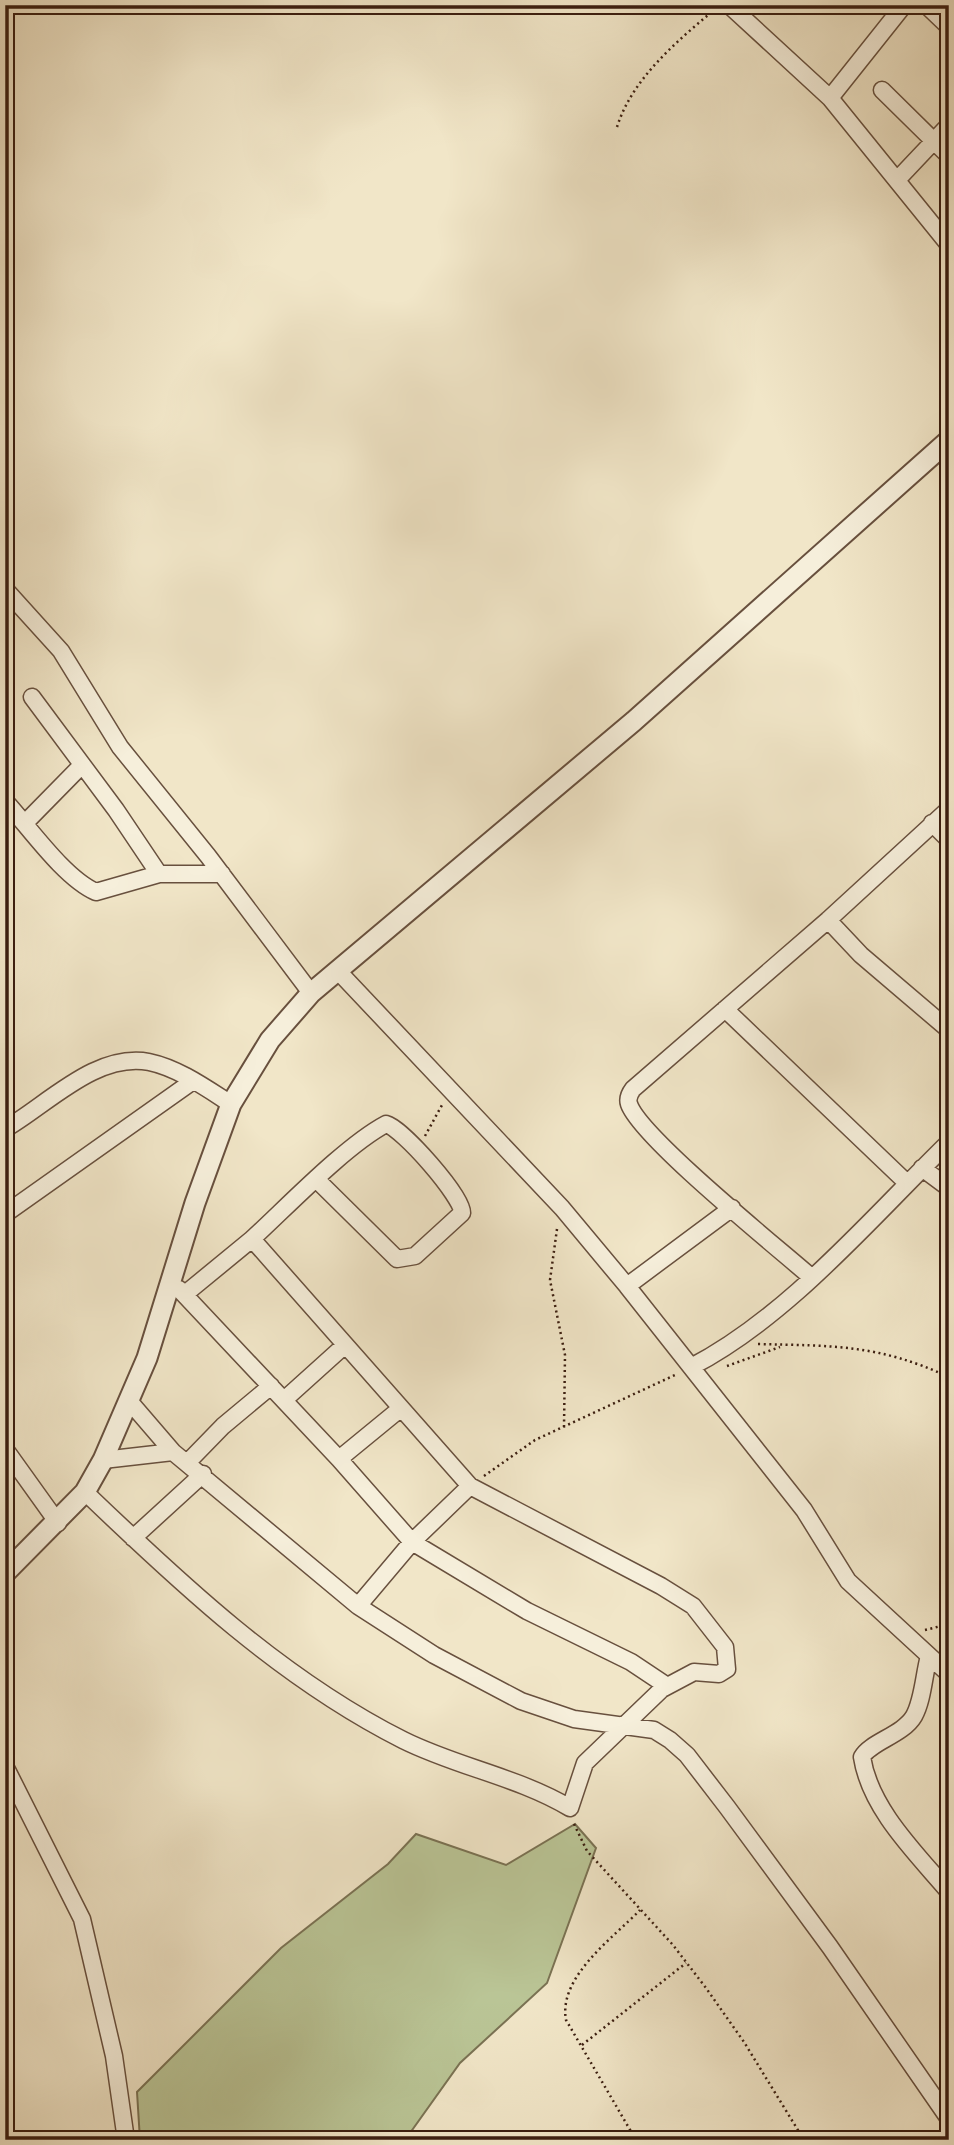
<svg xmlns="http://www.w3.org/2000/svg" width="954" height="2145" font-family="'IM FELL Great Primer',serif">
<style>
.green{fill:#bac596;stroke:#7a7253;stroke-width:2}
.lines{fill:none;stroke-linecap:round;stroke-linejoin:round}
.minor-casing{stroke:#68503e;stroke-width:19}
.tertiary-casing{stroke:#68503e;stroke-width:23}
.path{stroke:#3b1e10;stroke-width:2.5;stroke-dasharray:2 3.5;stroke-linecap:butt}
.minor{stroke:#f6efdb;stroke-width:16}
.tertiary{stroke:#f6efdb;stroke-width:19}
</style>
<rect width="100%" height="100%" fill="#f1e6c8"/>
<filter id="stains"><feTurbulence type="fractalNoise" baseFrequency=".00286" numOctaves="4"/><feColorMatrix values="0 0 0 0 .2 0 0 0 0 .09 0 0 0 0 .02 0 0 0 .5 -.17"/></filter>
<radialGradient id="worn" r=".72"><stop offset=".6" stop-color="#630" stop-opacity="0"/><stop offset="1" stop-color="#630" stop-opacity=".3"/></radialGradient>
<path class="green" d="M575,1824L596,1848L547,1983L460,2063L405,2140H140L137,2092L281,1948L388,1864L416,1834L506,1865Z"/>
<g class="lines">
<defs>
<path id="minor" d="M729,5L830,98L949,245
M926,5L949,27
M882,90L949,156
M830,98L904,5
M897,180L949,125
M5,589L61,651L120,747L208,856L311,993
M32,697L116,810L159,874
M5,801C29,827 64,878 96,892L159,874H222
M25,823L81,766
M932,823L949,840
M828,920L861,955L949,1030
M338,971L562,1208L627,1286L804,1510L848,1581L949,1674
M725,1009L907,1183
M5,1129C47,1105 96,1052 149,1062C178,1068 206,1088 231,1104
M922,1168L949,1188
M5,1214L193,1081
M252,1239C288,1206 345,1146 386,1124C402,1128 463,1197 462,1213L415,1256L397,1259L317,1180
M811,1277C778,1248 640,1137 629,1104C627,1098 630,1093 633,1089L828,920L949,809
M627,1286L732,1208
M179,1289L339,1459L412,1542L527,1611L631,1662L667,1686
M691,1367C788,1317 870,1219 949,1142
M284,1400L345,1345
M130,1402L173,1452L358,1606L434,1655L521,1701L574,1719L654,1730L670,1740L687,1755L727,1807L830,1947L949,2119
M5,1449L58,1523
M339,1459L400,1409
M103,1460L173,1452
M187,1463L223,1426L271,1386
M85,1492C182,1585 282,1679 403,1740C457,1767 518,1777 570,1808L585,1763L662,1689L694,1672L719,1674L727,1669L725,1647L693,1606L661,1586L470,1486L252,1239L185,1294
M133,1538L203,1474
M358,1606L412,1542L470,1486
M929,1656C924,1674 923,1700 914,1716C903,1735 870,1742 862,1757C870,1809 916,1853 949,1892
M5,1766L82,1919L114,2056L126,2140"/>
<path id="tertiary" d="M5,1573L85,1492L103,1460L147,1358L195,1203L231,1104L270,1040L311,993L634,721L949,440"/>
</defs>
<use href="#minor" class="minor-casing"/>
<use href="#tertiary" class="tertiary-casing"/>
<path class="path" d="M617,127C632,79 676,42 714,10
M425,1136L442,1105
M557,1229L550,1280L565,1355L564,1427
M758,1344C834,1346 877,1344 949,1377
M727,1366L780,1347
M484,1476L535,1440L675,1375
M925,1630L949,1624
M574,1824L587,1851L673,1945L706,1988L744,2042L804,2140
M582,2045L686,1963
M636,2140L566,2020C558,1977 613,1938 640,1910"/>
<use href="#minor" class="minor"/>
<use href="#tertiary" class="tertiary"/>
</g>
<rect width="954" height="2145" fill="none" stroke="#f1e6c8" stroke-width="28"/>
<rect x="7" y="7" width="940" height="2131" fill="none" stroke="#3b1e10" stroke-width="3.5"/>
<rect x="14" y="14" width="926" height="2117" fill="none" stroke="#3b1e10" stroke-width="2"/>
<rect width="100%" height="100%" filter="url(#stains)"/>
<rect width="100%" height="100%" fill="url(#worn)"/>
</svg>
